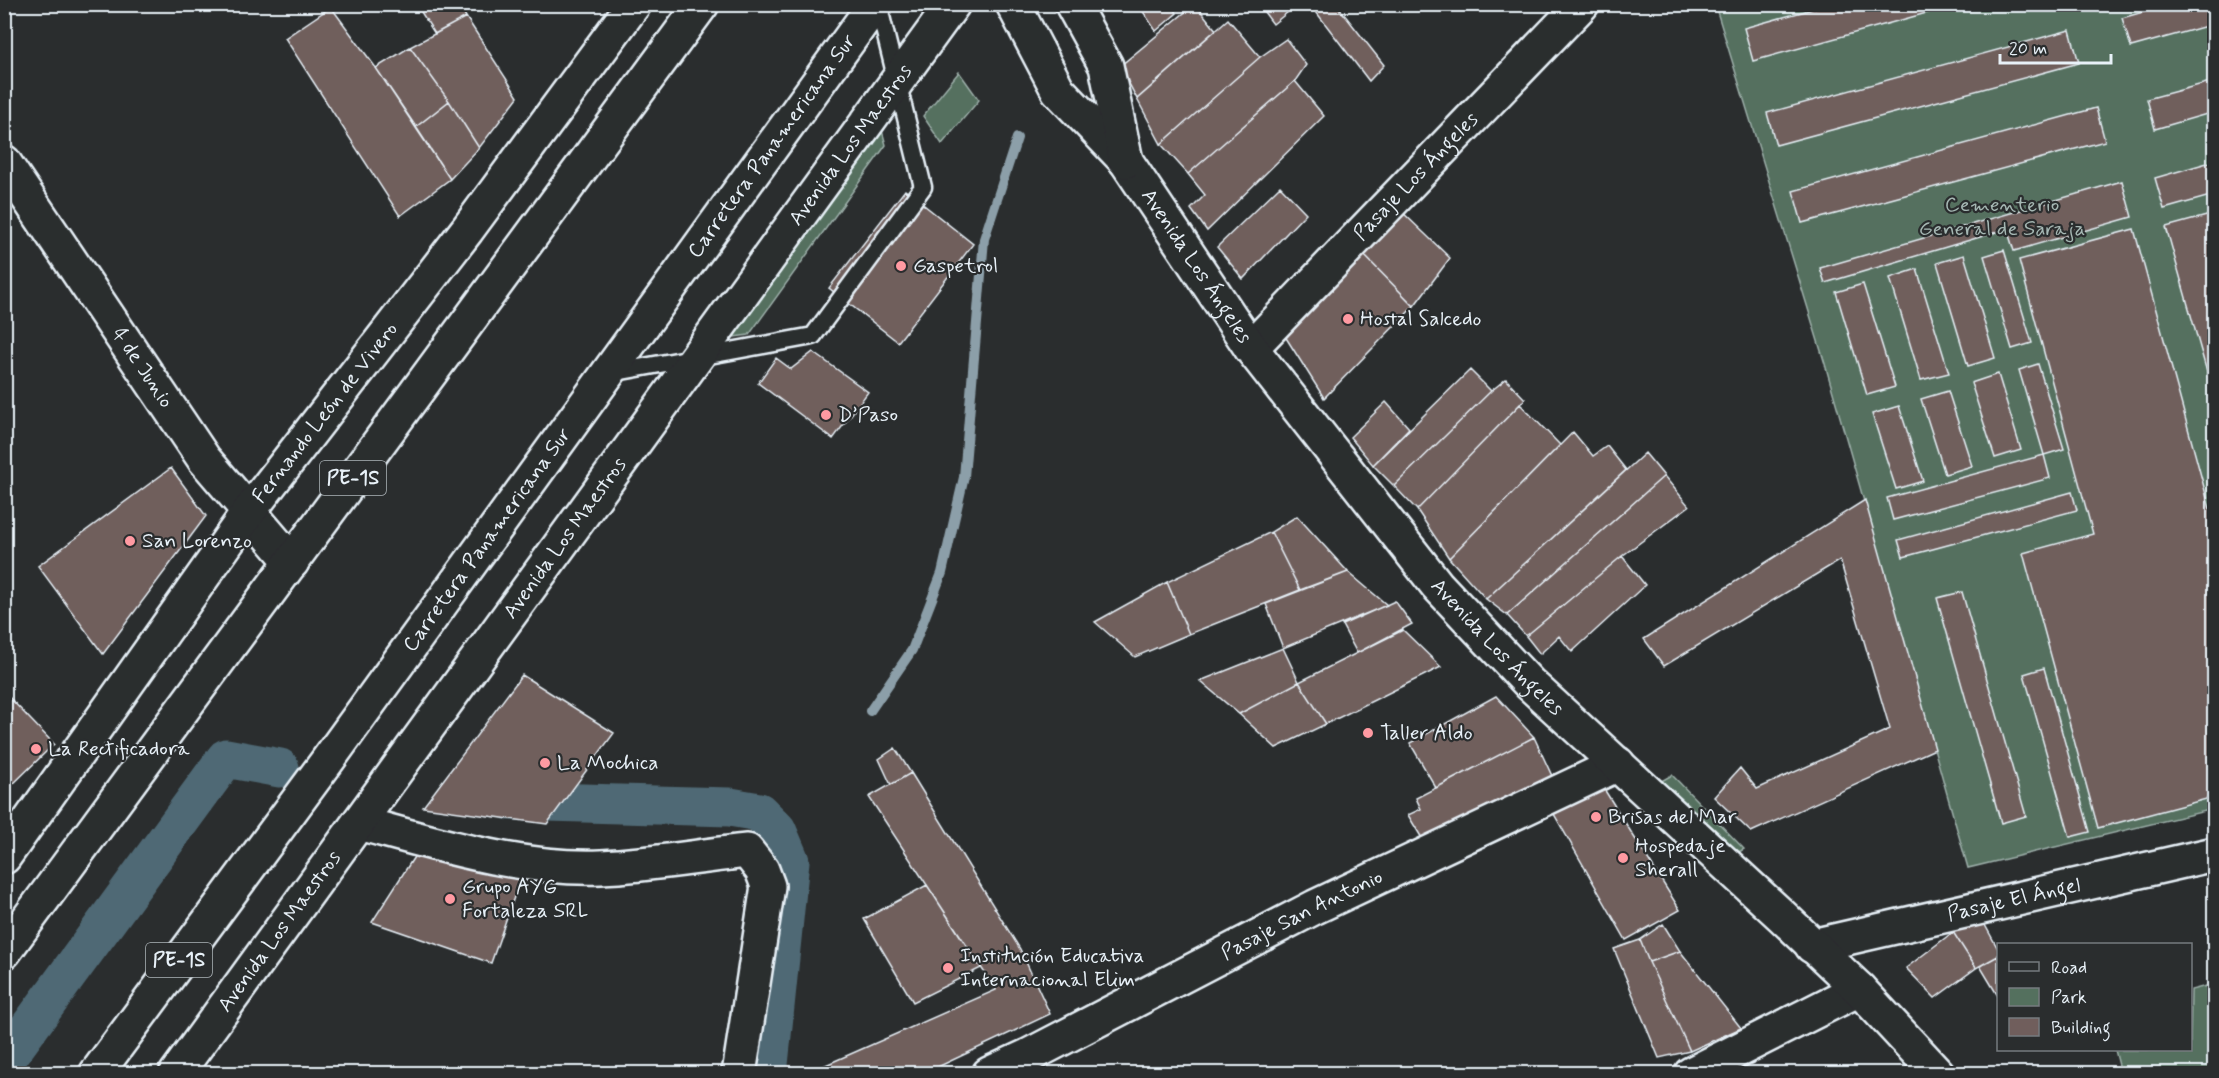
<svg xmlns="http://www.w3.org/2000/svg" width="2219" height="1078" font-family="Mynerve,sans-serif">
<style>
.green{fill:#54705e;stroke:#9eb0ab;stroke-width:1.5}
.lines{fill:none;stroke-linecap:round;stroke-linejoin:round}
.stream{stroke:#8c9fa9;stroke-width:10}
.canal{stroke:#4f6974;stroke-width:39}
.building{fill:#705e5c;stroke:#e8f1f8;stroke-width:1.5}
.lane-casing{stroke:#e8f1f8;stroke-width:21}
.street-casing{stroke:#e8f1f8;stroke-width:38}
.secondary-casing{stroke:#e8f1f8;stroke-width:38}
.highway-casing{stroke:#e8f1f8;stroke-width:38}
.lane{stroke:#2a2d2e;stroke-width:16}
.street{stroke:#2a2d2e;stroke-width:33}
.secondary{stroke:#2a2d2e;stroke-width:33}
.highway{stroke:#2a2d2e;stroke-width:33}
.poi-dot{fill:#ff9aa2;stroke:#2a2d2e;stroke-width:2}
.labels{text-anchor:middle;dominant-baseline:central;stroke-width:4.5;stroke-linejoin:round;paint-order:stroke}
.shield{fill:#2a2d2e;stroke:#afb6bb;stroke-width:1.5}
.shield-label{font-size:20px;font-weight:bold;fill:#e8f1f8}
.street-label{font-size:21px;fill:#e8f1f8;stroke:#2a2d2e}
.park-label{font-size:21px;fill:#a5b7b3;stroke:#2a2d2e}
.poi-label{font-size:21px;fill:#e8f1f8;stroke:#2a2d2e;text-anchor:start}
</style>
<rect width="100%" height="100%" fill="#2a2d2e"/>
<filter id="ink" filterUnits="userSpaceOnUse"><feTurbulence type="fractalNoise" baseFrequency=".0167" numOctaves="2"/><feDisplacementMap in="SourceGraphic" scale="12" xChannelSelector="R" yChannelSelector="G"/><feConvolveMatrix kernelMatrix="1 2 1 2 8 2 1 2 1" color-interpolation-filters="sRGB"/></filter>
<g filter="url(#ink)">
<path class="green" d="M1715,5H2214V809L1968,868L1825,364Z
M959,72L979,100L942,144L923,116Z
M881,127L886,145L749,335L726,338Z
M1672,775L1744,849L1732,856L1658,783Z
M2214,984V1072L2121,1073L2115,1050H2190L2191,990Z"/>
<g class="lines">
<path class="stream" d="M870,711L912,650L942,573L964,477L984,239L1017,138"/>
<path class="canal" d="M510,801L730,807L759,812L777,830L790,861L768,1074
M4,1062L226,758L280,768"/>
</g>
<path class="building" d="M416,4H458L466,17L435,34Z
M1138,4H1171L1177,13L1156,31Z
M1195,4L1216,30L1137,99L1120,66Z
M1258,4H1298L1273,24Z
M1310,4H1336L1384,65L1369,81Z
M1831,4H1959L1753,61L1744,28Z
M2171,4H2214V24L2131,47L2122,18Z
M331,7L376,68L450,179L400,216L285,38Z
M466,17L518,97L479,148L449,101L410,47Z
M1228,19L1260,57L1161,144L1137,99Z
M2070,30L2079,63L1776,145L1767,113Z
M1286,39L1306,65L1295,81L1188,174L1161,144L1260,57Z
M410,47L449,101L416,127L376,68Z
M1295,81L1324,116L1207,231L1191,209L1205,195L1188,174Z
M2214,81V112L2155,129L2147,99Z
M449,101L479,148L450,179L416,127Z
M2096,108L2105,141L1802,223L1793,191Z
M2214,161V195L2164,209L2155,178Z
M2122,181L2132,217L2014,251L2007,229L1825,283L1820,268Z
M1280,186L1306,213L1243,279L1217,247Z
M905,190L973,244L898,342L829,288Z
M1397,207L1450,258L1414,306L1360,251Z
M2214,214V397L2166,227Z
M2134,229L2214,524V797L2098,828L2023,553L2093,534L2019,260Z
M2004,250L2032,343L2012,349L1984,256Z
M1360,251L1414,306L1324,398L1283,333Z
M1964,255L1995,358L1968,366L1937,263Z
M1917,269L1949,373L1921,380L1890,278Z
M1863,284L1895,387L1867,395L1836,292Z
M813,352L868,392L833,439L758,383L776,358L791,369Z
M2038,364L2064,449L2044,455L2019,370Z
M1470,370L1491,391L1394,486L1373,465Z
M1998,374L2021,450L1995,458L1971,383Z
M1506,379L1525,399L1417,510L1394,486L1491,391Z
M1948,391L1972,466L1945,474L1921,399Z
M1386,402L1409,428L1373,465L1350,437Z
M1520,404L1560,445L1449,558L1417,510Z
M1899,406L1923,481L1896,489L1872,414Z
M1573,432L1593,456L1607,446L1626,470L1486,599L1449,558Z
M1645,453L1664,476L1507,615L1486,599Z
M2044,455L2050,478L1893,520L1887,498Z
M171,468L206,516L103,654L38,566Z
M1664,476L1689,506L1622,556L1526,636L1507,615Z
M2072,492L2077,510L1903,557L1898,540Z
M1865,500L1935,749L1751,832L1714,797L1740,768L1757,789L1890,729L1840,560L1664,666L1644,639Z
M1297,516L1348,572L1300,590L1271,532Z
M1271,532L1300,590L1189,634L1167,582Z
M1622,556L1645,585L1572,652L1559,636L1540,654L1526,636Z
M1348,572L1387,605L1283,648L1266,604Z
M1167,582L1189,634L1135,657L1095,622Z
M1962,592L2026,816L2001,823L1937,598Z
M1395,601L1412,624L1357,653L1342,625Z
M1403,630L1441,667L1326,724L1299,682Z
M1283,648L1299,682L1239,714L1200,681Z
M2044,668L2090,832L2070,837L2024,674Z
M522,675L614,733L547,824L423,807Z
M1299,682L1326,724L1276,748L1239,714Z
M4,692L54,744L10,787L4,781Z
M1496,696L1534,737L1436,788L1410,743Z
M1534,737L1552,776L1426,845L1408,815L1421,809L1416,798Z
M895,748L911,773L891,785L879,759Z
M911,773L1020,949L1050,1014L923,1074H813L812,1071L996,990L869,797Z
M1604,789L1680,910L1626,940L1554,814Z
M421,846L521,877L491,963L372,922Z
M927,885L981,968L913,1002L864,919Z
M1979,914L1998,949V956L1976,968L1953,932Z
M1663,924L1680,951L1649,962L1640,940Z
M1953,932L1976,968L1935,998L1906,968Z
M1640,940L1649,962L1690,1051L1659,1058L1614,949Z
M1680,951L1741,1028L1690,1051L1649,962Z
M1998,956V996L1980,966Z"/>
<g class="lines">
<defs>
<path id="lane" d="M611,373L813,336L923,187L878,4"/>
<g id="street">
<path id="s1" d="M4,162L204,459L292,562"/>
<path id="s2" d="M1251,348L1582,4"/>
<path d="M359,823C437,844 519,870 601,867C650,865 699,856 747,851L762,870L768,886L739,1074"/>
<path id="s3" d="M4,857L250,510L467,230L634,4"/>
<path id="s4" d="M1812,946L2214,854"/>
<path id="s5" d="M176,1074L953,4"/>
<path id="s6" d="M989,1074L1028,1056L1315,907L1618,764"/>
<path d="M1691,1074L1859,989"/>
</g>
<g id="secondary">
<path id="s7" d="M1013,4L1058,90L1126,161L1251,348L1437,585L1530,684L1782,916L1859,989L1938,1074"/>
<path d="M1072,4L1106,66L1126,161"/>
</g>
<g id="highway">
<path d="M4,952L702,4"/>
<path id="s8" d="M96,1074L325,764L875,4"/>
</g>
</defs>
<use href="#lane" class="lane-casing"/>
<use href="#street" class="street-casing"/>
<use href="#secondary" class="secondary-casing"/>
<use href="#highway" class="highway-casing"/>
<use href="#lane" class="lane"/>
<use href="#street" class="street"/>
<use href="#secondary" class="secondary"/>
<use href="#highway" class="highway"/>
</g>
</g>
<g class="poi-dot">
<circle cx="901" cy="266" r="6"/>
<circle cx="1348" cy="319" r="6"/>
<circle cx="826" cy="415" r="6"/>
<circle cx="130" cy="541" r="6"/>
<circle cx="1368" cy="733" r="6"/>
<circle cx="36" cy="749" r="6"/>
<circle cx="545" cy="763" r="6"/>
<circle cx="1596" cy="817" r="6"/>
<circle cx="1623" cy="858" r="6"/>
<circle cx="450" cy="899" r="6"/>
<circle cx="948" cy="968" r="6"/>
</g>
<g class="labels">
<g class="shield">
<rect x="320" y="461" width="66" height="34" rx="4.5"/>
<rect x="146" y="943" width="66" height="34" rx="4.5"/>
</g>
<g class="shield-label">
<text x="353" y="478">PE-1S</text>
<text x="179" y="960">PE-1S</text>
</g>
<g class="street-label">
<text stroke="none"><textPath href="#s8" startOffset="1148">Carretera Panamericana Sur</textPath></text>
<text stroke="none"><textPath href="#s5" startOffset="1148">Avenida Los Maestros</textPath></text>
<text stroke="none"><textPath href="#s2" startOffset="238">Pasaje Los Ángeles</textPath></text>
<text stroke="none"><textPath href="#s7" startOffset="322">Avenida Los Ángeles</textPath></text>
<text stroke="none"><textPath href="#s1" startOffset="248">4 de Junio</textPath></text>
<text stroke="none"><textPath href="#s3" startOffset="548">Fernando León de Vivero</textPath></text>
<text stroke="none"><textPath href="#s5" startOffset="662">Avenida Los Maestros</textPath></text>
<text stroke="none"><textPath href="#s8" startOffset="662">Carretera Panamericana Sur</textPath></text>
<text stroke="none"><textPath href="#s7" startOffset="808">Avenida Los Ángeles</textPath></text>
<text stroke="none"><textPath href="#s4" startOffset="207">Pasaje El Ángel</textPath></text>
<text stroke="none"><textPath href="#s6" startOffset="351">Pasaje San Antonio</textPath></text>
<text stroke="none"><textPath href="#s5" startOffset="176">Avenida Los Maestros</textPath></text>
</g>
<g class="park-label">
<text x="2002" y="205">Cementerio<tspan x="2002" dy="24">General de Saraja</tspan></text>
</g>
<g class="poi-label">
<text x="913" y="266">Gaspetrol</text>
<text x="1360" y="319">Hostal Salcedo</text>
<text x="838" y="415">D’Paso</text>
<text x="142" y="541">San Lorenzo</text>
<text x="1380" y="733">Taller Aldo</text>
<text x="48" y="749">La Rectificadora</text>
<text x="557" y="763">La Mochica</text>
<text x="1608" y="817">Brisas del Mar</text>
<text x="1635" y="846">Hospedaje<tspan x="1635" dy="24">Sherall</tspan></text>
<text x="462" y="887">Grupo AYG<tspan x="462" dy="24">Fortaleza SRL</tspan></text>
<text x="960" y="956">Institución Educativa<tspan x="960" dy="24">Internacional Elim</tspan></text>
</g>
</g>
<rect width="2219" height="1078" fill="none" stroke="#2a2d2e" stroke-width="24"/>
<rect x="12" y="12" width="2195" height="1054" fill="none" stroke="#e8f1f8" stroke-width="2" filter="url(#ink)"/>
<rect x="1997" y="943" width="195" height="108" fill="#2a2d2e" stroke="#767b7f" stroke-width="1.5"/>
<rect x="2009" y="962" width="30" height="9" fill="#2a2d2e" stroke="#767b7f" stroke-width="1.5"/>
<text x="2051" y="973" font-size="18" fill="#e8f1f8">Road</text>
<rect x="2009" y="988" width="30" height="18" fill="#54705e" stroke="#767b7f" stroke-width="1.5"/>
<text x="2051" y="1003" font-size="18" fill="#e8f1f8">Park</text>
<rect x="2009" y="1018" width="30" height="18" fill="#705e5c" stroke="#767b7f" stroke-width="1.5"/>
<text x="2051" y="1033" font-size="18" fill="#e8f1f8">Building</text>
<path d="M2000 54v9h111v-9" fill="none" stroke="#e8f1f8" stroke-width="3"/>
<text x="2009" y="54" font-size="18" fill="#e8f1f8" stroke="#2a2d2e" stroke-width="4.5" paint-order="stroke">20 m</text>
</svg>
